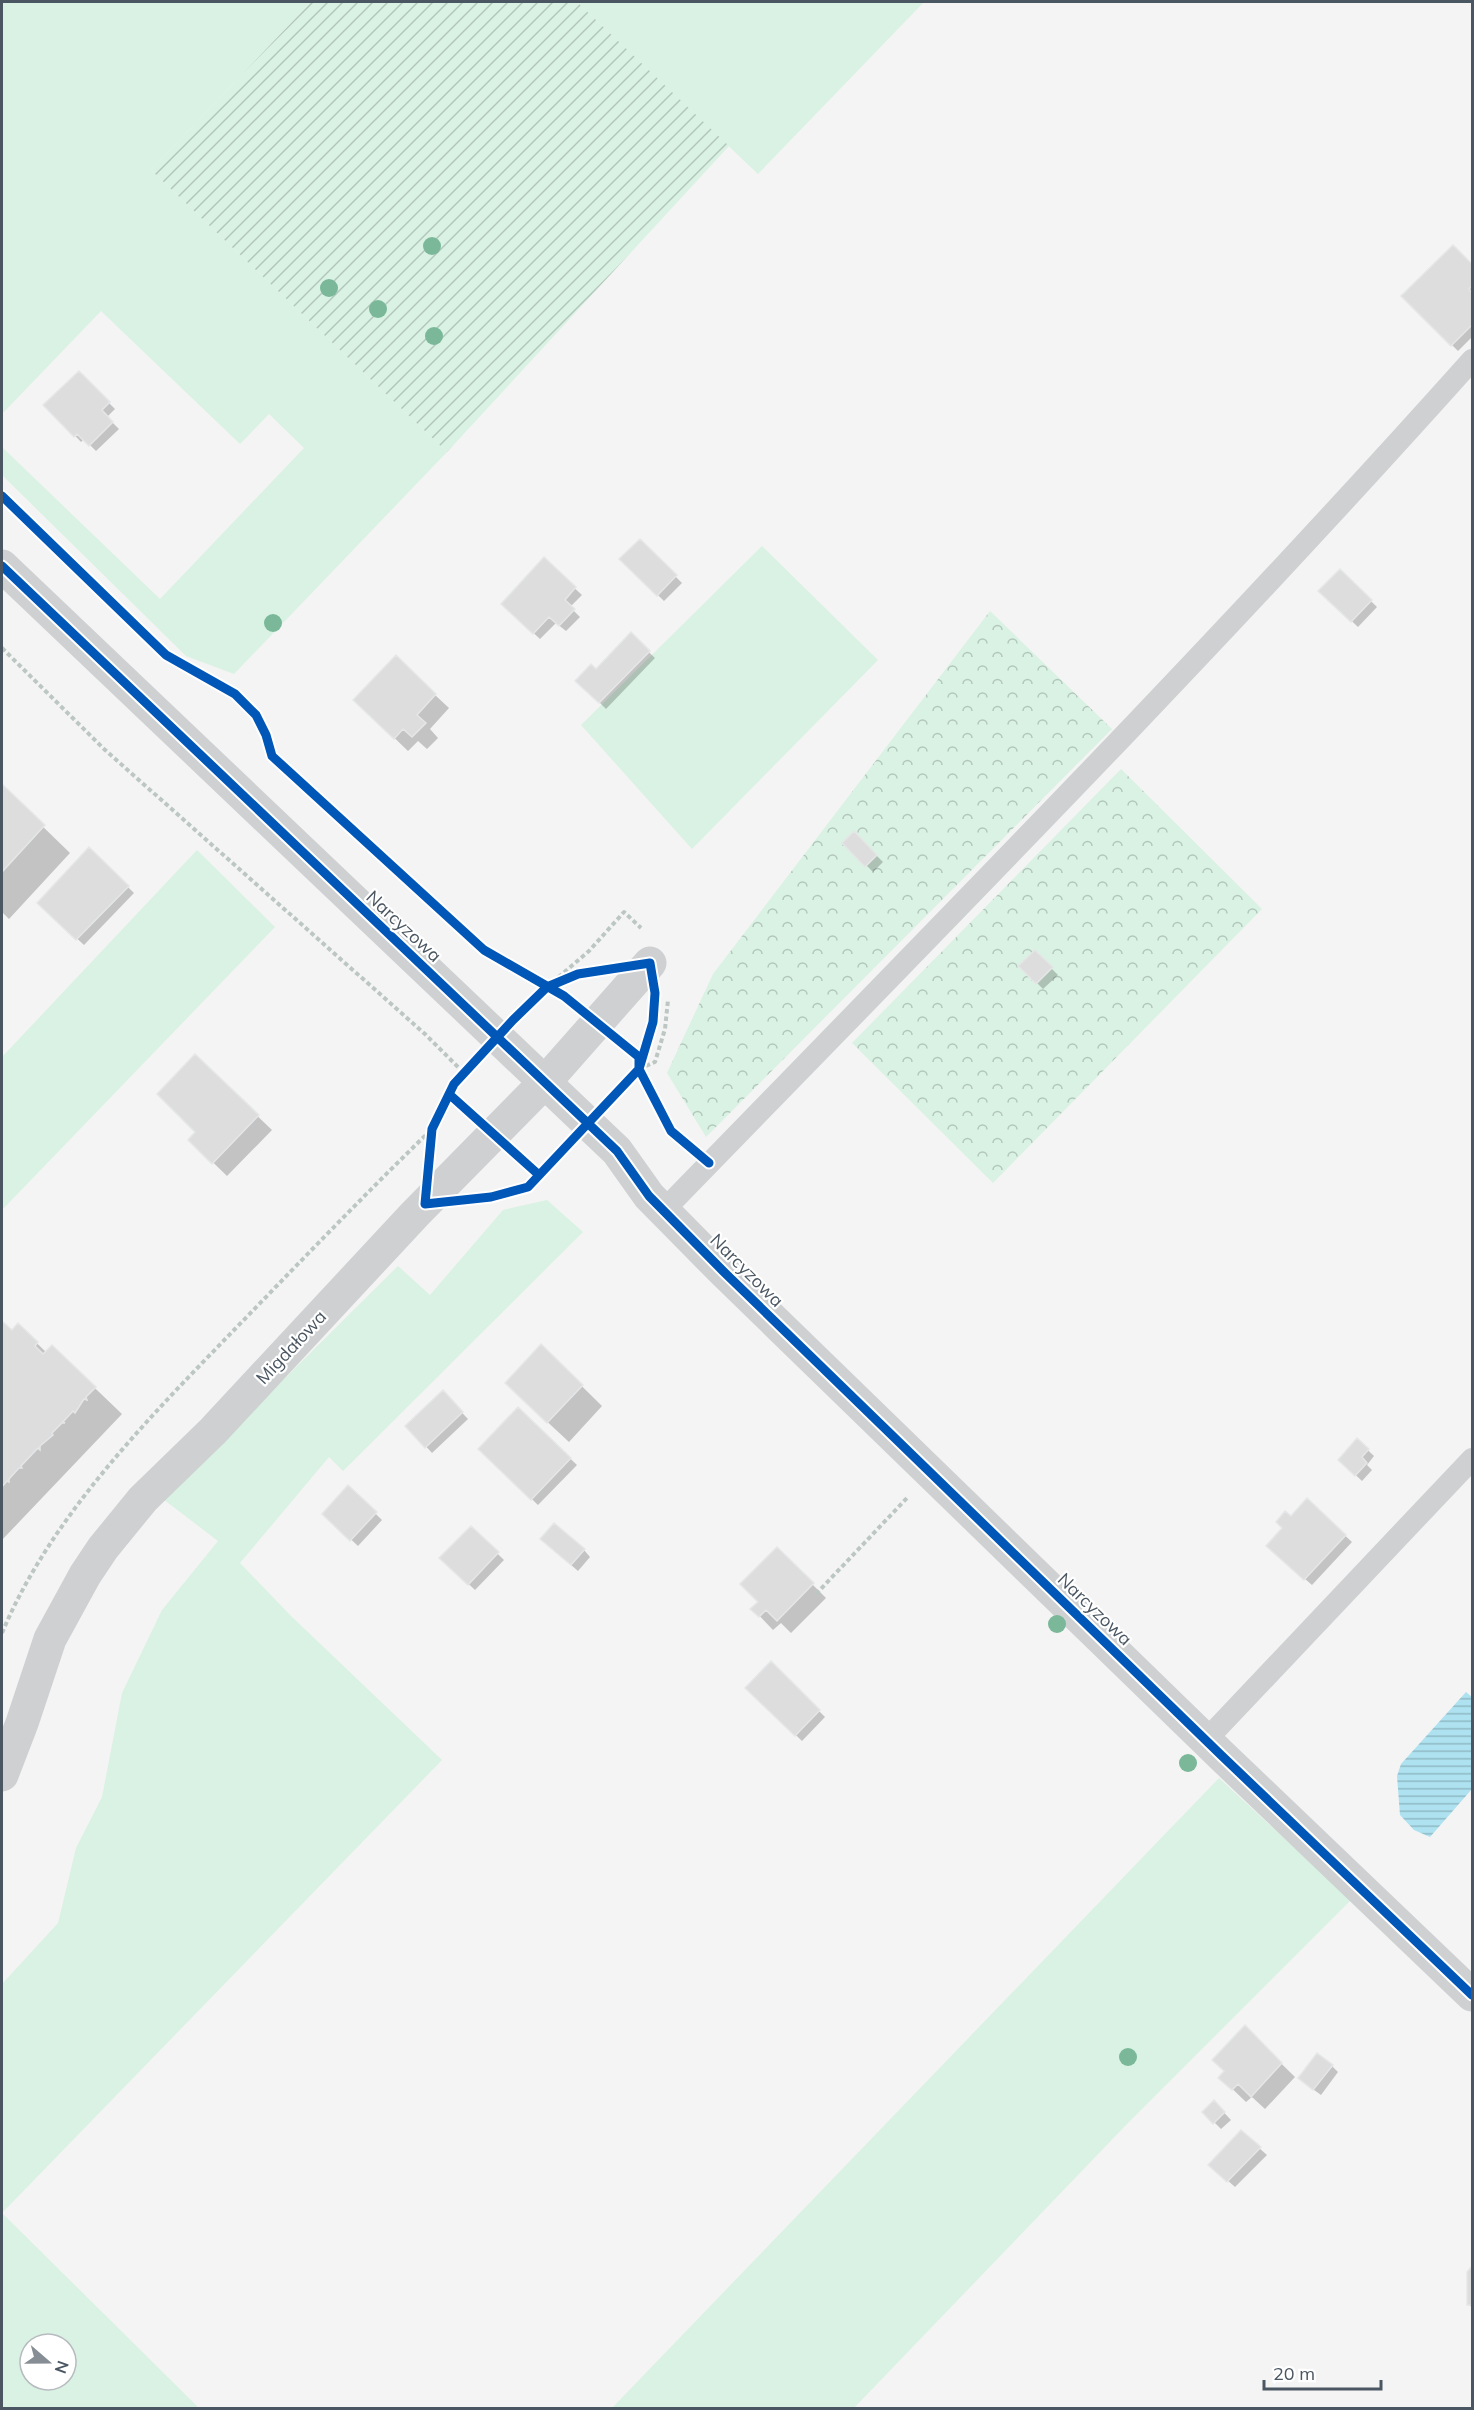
<svg xmlns="http://www.w3.org/2000/svg" width="1474" height="2410" font-family="Mulish,sans-serif">
<style>
.grass{fill:#d9f2e3;fill-rule:evenodd}
.forest{fill:url(#forest-crowns)}
.garden{fill:url(#garden-furrows)}
.water{fill:url(#water-rules)}
.shadow{fill:#0003}
.building{fill:#ddddde;stroke:#e5e6e7;stroke-width:1.5}
.lines{fill:none;stroke-linecap:round;stroke-linejoin:round}
.path{stroke:#bcc7c4;stroke-width:4;stroke-dasharray:4.5 3;stroke-linecap:butt}
.service{stroke:#ced0d2;stroke-width:22}
.minor{stroke:#ced0d2;stroke-width:33}
.cycleway-casing{stroke:#fff;stroke-width:13}
.cycleway{stroke:#0057b8;stroke-width:9}
.tree{fill:#7ab899}
.labels{text-anchor:middle;dominant-baseline:central;stroke-width:4.5;stroke-linejoin:round;paint-order:stroke}
.street-label{font-size:18px;fill:#4a5661;stroke:#fff}
</style>
<defs>
<pattern id="forest-crowns" width="20" height="18" patternUnits="userSpaceOnUse" patternTransform="scale(1.5)"><rect width="20" height="18" fill="#d9f2e3"/><path d="M2 6a3 3 0 1 1 6 0M12 15a3 3 0 1 1 6 0" fill="none" stroke="#b2c7bb"/></pattern>
<pattern id="garden-furrows" width="10" height="10" patternUnits="userSpaceOnUse" patternTransform="scale(1.5)"><rect width="10" height="10" fill="#d9f2e3"/><path d="M-1 1l2-2M0 10L10 0M9 11l2-2" fill="none" stroke="#b2c7bb"/></pattern>
<pattern id="water-rules" width="6" height="5" patternUnits="userSpaceOnUse" patternTransform="scale(1.5)"><rect width="6" height="5" fill="#aee2f0"/><path d="M0 2.5h6" fill="none" stroke="#90bac6"/></pattern>
</defs>
<rect width="100%" height="100%" fill="#f4f4f4"/>
<path class="grass" d="M2,2H311L151,170L447,452L234,674L186,656L2,475V447L160,599L304,448L269,414L240,444L101,311L2,414Z
M577,2H924L758,174Z
M762,546L878,660L692,849L581,725Z
M197,850L275,927L2,1210V1057Z
M547,1200L583,1232L343,1471L329,1457L240,1563L291,1616L442,1760L2,2213L199,2408H2V1984L58,1923L76,1848L102,1797L122,1693L162,1610L218,1541L163,1499L398,1266L430,1295L503,1210ZM30,2344H66V2380H30Z
M1219,1778L1351,1900L1127,2124L854,2408H612Z"/>
<path class="forest" d="M990,611L1112,729L706,1137L667,1073L713,974Z
M1121,769L1262,909L993,1183L852,1043Z"/>
<path class="garden" d="M311,2H577L729,146L447,452L151,170Z"/>
<path class="water" d="M1466,1692L1472,1697V1789L1430,1837L1414,1830L1400,1815L1397,1776L1401,1764Z"/>
<path class="shadow" d="M1453,247L1472,266V337L1458,351L1403,296Z
M79,373L115,409L107,417L119,429L96,451L84,439L81,442L46,405Z
M640,541L682,583L664,601L621,559Z
M544,560L582,595L570,607L580,617L566,631L556,623L540,639L509,610Z
M1340,571L1377,607L1358,627L1320,591Z
M631,635L655,658L606,709L578,681L596,671Z
M435,695L449,708L430,729L438,738L427,749L418,741L408,751L355,700Z
M2,787L70,853L9,919L2,912Z
M854,833L883,862L873,872L844,843Z
M89,849L134,893L84,945L39,903Z
M1035,952L1058,975L1043,989L1020,966Z
M195,1056L272,1130L227,1176L190,1140L197,1132Z
M2,1323L12,1332L18,1325L46,1352L52,1347L122,1414L2,1540Z
M541,1346L602,1406L569,1442L527,1403Z
M443,1393L468,1419L432,1453L407,1426Z
M518,1409L577,1465L538,1505L480,1449Z
M1357,1440L1374,1456L1367,1465L1372,1470L1362,1481L1340,1460Z
M348,1487L382,1520L358,1546L324,1514Z
M1307,1500L1352,1542L1312,1585L1274,1552L1291,1518Z
M471,1528L504,1560L475,1590L441,1558Z
M548,1545L584,1550L590,1557L578,1571Z
M777,1549L826,1598L791,1633L781,1623L773,1630L753,1609L760,1602Z
M771,1663L825,1717L802,1741L747,1688Z
M1245,2028L1295,2077L1265,2109L1252,2097L1246,2102L1221,2078L1226,2071Z
M1332,2066L1338,2072L1321,2095L1306,2084Z
M1214,2102L1231,2120L1221,2129L1204,2112Z
M1241,2132L1267,2155L1235,2187L1217,2171Z
M1472,2269V2308L1469,2304L1468,2273Z"/>
<path class="building" d="M1453,245L1472,264V286L1469,289L1472,293V325L1451,346L1401,296Z
M79,371L110,402L102,410L113,422L89,446L77,434L74,437L43,405Z
M640,539L677,575L657,596L619,559Z
M544,557L576,587L565,600L575,609L559,626L549,617L533,634L501,604Z
M1340,569L1372,600L1351,622L1318,591Z
M631,632L650,651L599,703L575,681L591,664L596,669Z
M396,655L436,694L417,715L426,723L412,737L403,729L394,739L353,700Z
M2,784L45,825L2,872Z
M854,831L877,855L865,867L842,843Z
M89,847L129,886L76,940L37,903Z
M1035,950L1053,967L1036,984L1018,966Z
M195,1054L259,1115L212,1164L188,1140L195,1132L157,1094Z
M2,1321L12,1330L18,1323L38,1342L35,1346L43,1354L52,1345L96,1387L86,1397L87,1400L84,1399L75,1413L73,1411L63,1422L65,1423H62L52,1433L53,1435L40,1446V1450L38,1448L21,1466L22,1468H19L9,1479V1482L7,1481L2,1487Z
M541,1344L583,1385L547,1423L505,1383Z
M443,1390L463,1412L425,1448L405,1426Z
M518,1407L571,1458L531,1500L478,1449Z
M1357,1438L1369,1449L1362,1457L1367,1463L1355,1476L1338,1460Z
M348,1485L377,1512L350,1541L322,1514Z
M1307,1498L1346,1535L1304,1580L1266,1546L1282,1528L1276,1522L1285,1511L1291,1516Z
M554,1523L585,1549L571,1565L540,1539Z
M471,1526L499,1552L468,1585L439,1558Z
M777,1547L814,1583L777,1621L766,1610L759,1617L750,1609L758,1602L740,1584Z
M771,1661L820,1710L795,1736L745,1688Z
M1245,2025L1282,2063L1251,2097L1238,2084L1232,2090L1218,2078L1224,2071L1212,2060Z
M1317,2053L1333,2065L1313,2090L1298,2078Z
M1214,2100L1225,2112L1213,2124L1202,2112Z
M1241,2130L1261,2147L1227,2182L1208,2165Z
M1472,2266V2305H1467V2272Z"/>
<g class="lines">
<path class="path" d="M2,648L104,749L425,1034L464,1073
M547,987L589,951L624,912L641,928
M639,1069L655,1062L665,1029L668,1000
M816,1594L907,1498
M2,1633C51,1516 148,1419 235,1329C300,1262 365,1194 432,1129"/>
<path class="service" d="M664,1210C936,930 1212,651 1472,360
M1206,1740L1472,1459"/>
<path class="minor" d="M2,566L617,1151L649,1196L723,1271L1221,1755L1472,1995
M2,1775L22,1723L50,1639L85,1575L103,1548L143,1499L213,1431L415,1214L545,1082L650,963"/>
<defs>
<path id="cycleway" d="M2,496L166,655L235,694L256,715L266,735L272,756L484,950L564,996L639,1057V1069L671,1131L709,1163
M2,566L617,1151L649,1196L723,1271L1221,1755L1472,1995
M650,963L655,993L653,1022L639,1069L528,1187L491,1197L425,1204L432,1129L454,1084L513,1020L547,987L578,974Z
M449,1094L539,1175"/>
</defs>
<use href="#cycleway" class="cycleway-casing"/>
<use href="#cycleway" class="cycleway"/>
</g>
<g class="tree">
<circle cx="432" cy="246" r="9"/>
<circle cx="329" cy="288" r="9"/>
<circle cx="378" cy="309" r="9"/>
<circle cx="434" cy="336" r="9"/>
<circle cx="273" cy="623" r="9"/>
<circle cx="1057" cy="1624" r="9"/>
<circle cx="1188" cy="1763" r="9"/>
<circle cx="1128" cy="2057" r="9"/>
</g>
<g class="labels">
<g class="street-label">
<text transform="translate(404 926) rotate(43)">Narcyzowa</text>
<text transform="translate(747 1270) rotate(45)">Narcyzowa</text>
<text transform="translate(291 1347) rotate(-47)">Migdałowa</text>
<text transform="translate(1095 1609) rotate(44)">Narcyzowa</text>
</g>
</g>
<rect width="1474" height="2410" fill="none" stroke="#4a5661" stroke-width="6"/>
<g transform="translate(48 2362) rotate(110)"><circle r="28" fill="#ffffff" stroke="#b7bbc0" stroke-width="1.5"/>
<path d="M0-4.5L10 22L0 15L-10 22Z" fill="#868d94"/>
<text y="-9" font-size="16" font-weight="bold" text-anchor="middle" fill="#4a5661">N</text>
</g>
<path d="M1264 2380v9h117v-9" fill="none" stroke="#4a5661" stroke-width="3"/>
<text x="1273" y="2380" font-size="18" fill="#4a5661" stroke="#ffffff" stroke-width="4.5" paint-order="stroke">20 m</text>
</svg>
